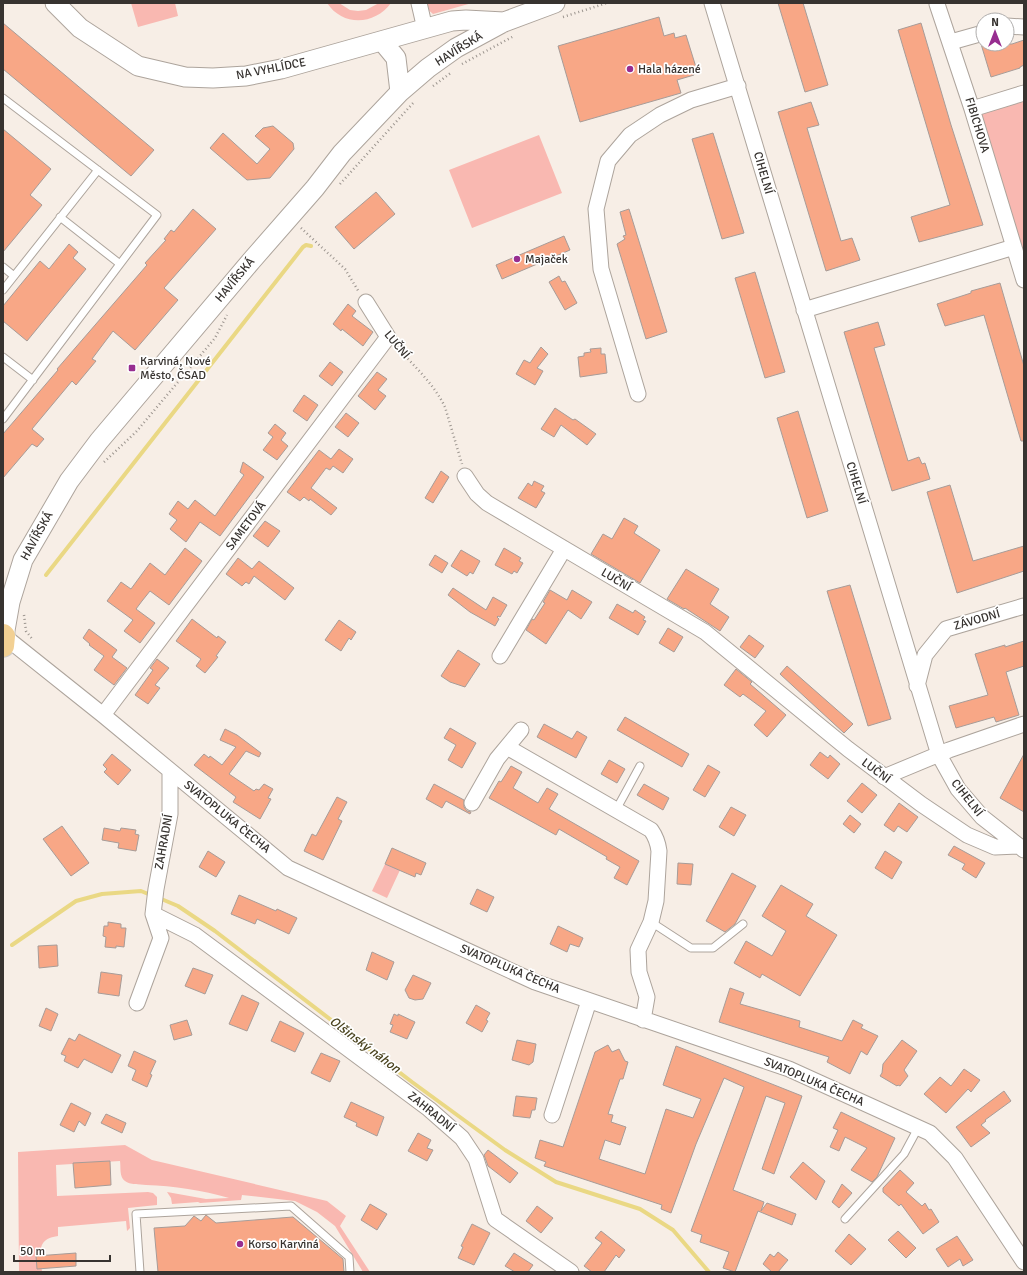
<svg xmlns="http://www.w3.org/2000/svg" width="1027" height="1275" font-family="Signika,sans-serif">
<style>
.green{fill:#f9b8b1}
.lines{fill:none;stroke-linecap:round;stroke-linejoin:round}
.stream{stroke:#ead884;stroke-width:4}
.building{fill:#f8a786;stroke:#a79c98}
.service-casing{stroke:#ada49c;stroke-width:9}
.minor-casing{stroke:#ada49c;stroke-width:17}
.tertiary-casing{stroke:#ada49c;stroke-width:21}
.primary-casing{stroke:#cfcecd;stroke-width:24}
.path{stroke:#9c958f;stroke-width:2.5;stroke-dasharray:1 3;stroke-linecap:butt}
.service{stroke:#fff;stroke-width:7}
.minor{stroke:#fff;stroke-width:15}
.tertiary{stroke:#fff;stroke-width:19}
.primary{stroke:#f2d093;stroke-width:22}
.poi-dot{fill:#972d90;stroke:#fff;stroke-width:1.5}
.labels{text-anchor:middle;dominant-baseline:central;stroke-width:3.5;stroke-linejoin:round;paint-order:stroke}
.street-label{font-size:12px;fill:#373330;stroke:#fff}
.poi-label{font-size:12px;fill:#373330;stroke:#fff;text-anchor:start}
.water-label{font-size:13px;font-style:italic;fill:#4a431e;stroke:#fff}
</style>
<rect width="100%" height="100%" fill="#f7eee6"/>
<path class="green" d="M131,3H175L178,16L138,27Z
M327,3H339L350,10L358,11L366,10L379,3H391C375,25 343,27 327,3Z
M424,3H472L433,14L425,7Z
M1024,99V258L980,113Z
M539,135L562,193L472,228L449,170Z
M385,864L400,870L387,898L372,891Z
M125,1145L152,1160L327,1201L346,1216L340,1226L370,1272H363L335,1226L317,1212L295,1201L242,1195L241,1200L200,1203L198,1202L172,1204L171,1198L167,1192L206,1199L229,1198C202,1190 174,1186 146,1185C139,1184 130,1185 125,1181C119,1177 121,1167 120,1161L56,1165L57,1196L148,1192L153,1193L157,1197V1205L128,1208L130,1228L127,1231L126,1221L58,1227V1236C35,1239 41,1254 42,1272H19L18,1152Z"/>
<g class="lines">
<path class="stream" d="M46,575L303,247L306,245L311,246
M159,898L178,906L215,931L412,1082L505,1150L556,1182L640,1209L673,1230L709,1272
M12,945L76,901L102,894L141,891L153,896"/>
</g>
<path class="building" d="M778,3H803L828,85L805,92Z
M659,17L664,36L674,33L675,38L686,35L695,64L697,71L693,72L694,75L677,80L681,93L580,122L558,46Z
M3,23L154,150L131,176L3,69Z
M921,23L951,125L983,225L919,242L911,217L950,205L898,30Z
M1024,40V65L1020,67V68L991,77L981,44H1012Z
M811,102L819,125L807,128L841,241L852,238L860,260L826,271L778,112Z
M273,126L293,143L294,149L270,178L247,180L210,148L223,133L257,164L270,149L255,136L263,128Z
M3,129L51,169L30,195L42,205L3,252Z
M713,133L744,233L722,239L692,139Z
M376,192L395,214L354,249L335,227Z
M193,209L216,229L164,288L178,300L135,350L113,331L92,359L96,361L76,385L72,381L32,429L44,439L37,447L32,444L3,478V434L58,370L57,369L147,265L145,263L166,240L164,239L171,230L174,232Z
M629,209L667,332L646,339L617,244L625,239L623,236L626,235L620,212Z
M564,236L570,250L502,279L496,265Z
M69,244L78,252L73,258L86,269L27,341L3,321V306L40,261L49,269Z
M755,272L785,372L765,378L735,278Z
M559,276L562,282L565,281L577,303L565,310L549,282Z
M1000,283L1024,366V441H1021L984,315L945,326L937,304L971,293V291Z
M348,304L356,311L352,316L373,332L363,346L342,329L341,331L333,324Z
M878,322L885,345L874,348L908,461L919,457L922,464L925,463L930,479L892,491L844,332Z
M541,347L548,354L537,368L543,371L535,385L516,374L524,360L530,363Z
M601,348V354H605L607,373L580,377L578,357L584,356V353L591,352L590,349Z
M330,362L343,372L332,386L319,376Z
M377,372L387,379L378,390L386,396L375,410L358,396Z
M304,395L318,405L307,421L293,411Z
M555,408L573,420L575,419L596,434L587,445L561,425L554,437L541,429Z
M798,411L828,511L807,518L777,418Z
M346,413L359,423L348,437L335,427Z
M275,424L286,433L281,440L288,446L277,460L263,450L273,437L268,433Z
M339,449L353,459L343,473L333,466L330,470L326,468L311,488L337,508L331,515L310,499L309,501L304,497L300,501L287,492L319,450L331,459Z
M243,462L264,477L220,536L200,522L186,542L170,529L177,520L169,514L178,501L188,509L195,500L215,516L244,475L240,472Z
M441,471L449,477L433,503L425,498Z
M534,481L544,486L541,491L545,493L536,508L518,498L528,483L532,486Z
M950,485L973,561L1024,546V571L957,593L927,492Z
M624,518L638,526L634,533L660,550L640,583L591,554L603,534L612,539Z
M265,521L280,531L268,547L253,536Z
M185,548L202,561L169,605L150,591L142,601L136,609L155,623L140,643L124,631L133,620L107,601L121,582L131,589L150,563L165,575Z
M504,548L521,558L519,561L523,563L517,573L514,571L512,574L495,565Z
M461,550L480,561L473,574L470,572L467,576L451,566Z
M435,555L448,563L442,573L429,565Z
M238,558L252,569L259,561L294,588L285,600L254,576L249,584L246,582L242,586L226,574Z
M686,569L719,589L710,604L729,617L720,631L685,608L684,609L667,599Z
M850,585L891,719L868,726L827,591Z
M453,588L486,610L493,597L507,605L500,617L498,616L497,617L499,619L495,626L470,612L448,595Z
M550,590L567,600L572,590L592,602L581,619L568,610L546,644L526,630L532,619L534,620L545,603L543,602Z
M617,604L633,613L635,610L645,617L643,620L646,621L638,635L609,618Z
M192,619L217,638L218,636L226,642L216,656L218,657L205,673L196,666L201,659L176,641Z
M339,620L356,632L351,640L349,638L341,651L325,640Z
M668,628L683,637L674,652L659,643Z
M89,629L117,650L112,657L127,668L114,685L94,670L104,656L89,645L90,644L83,638Z
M749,635L764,646L755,658L740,647Z
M1024,641V666L1006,672L1019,715L996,722L994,717L956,728L949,706L988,695L975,654L1005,645V647Z
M458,650L480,664L465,687L450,682L441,676Z
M157,659L169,668L155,685L160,688L148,704L135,695L153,670L150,668Z
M787,666L853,724L844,733L780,674Z
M736,669L752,682L750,684L786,715L767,737L754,725L766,711L743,694L740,697L724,685Z
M625,717L689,754L682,767L617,730Z
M544,724L572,739L577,731L587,737L576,758L537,737Z
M450,728L476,743L462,768L448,760L456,745L444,738Z
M225,729L237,735L261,753L259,757L246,751L229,774L254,791L256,789L259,790L264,784L273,789L268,798L271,799L260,819L233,802L236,797L194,765L204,754L209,758L210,756L222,765L236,747L220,740Z
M820,752L828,758L830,755L840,764L828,779L810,765Z
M112,754L131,770L118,785L104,772L107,769L103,765Z
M1024,754V812L1000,798Z
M609,760L625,769L617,783L601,774Z
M708,765L720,772L705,797L693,790Z
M511,766L522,772L513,788L538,803L547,788L558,794L549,809L639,861L627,885L614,878L620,867L606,859L607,857L559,829L556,835L489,798L499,781L501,782Z
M862,783L877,795L862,813L847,801Z
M434,784L464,800V807L467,811L471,812L470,814L446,801L442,808L426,799Z
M644,784L669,798L663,810L637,795Z
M337,797L347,802L338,819L342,821L323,860L304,851L312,834L316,836Z
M899,803L918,817L907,832L898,826L894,832L884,825Z
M731,807L746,815L734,836L719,827Z
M850,815L861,824L854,833L843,824Z
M62,826L89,863L71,876L43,839Z
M104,828L120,831L121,828L136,830L135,834L139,835L136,851L118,848L119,843L102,840Z
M954,846L985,863L976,878L962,869L965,864L948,855Z
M392,848L426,863L421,875L416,873L415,877L385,864Z
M208,851L225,862L216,877L199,867Z
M885,851L902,862L892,879L875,868Z
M678,863L693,864L691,885L677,884Z
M732,873L756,886L735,924L725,932L706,921Z
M781,885L813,904L806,916L837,935L800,996L762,974L760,978L734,963L746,941L772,956L786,931L762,916Z
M477,889L494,897L487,912L470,904Z
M239,895L276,911L277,909L297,918L289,934L257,919L255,924L231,914Z
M108,922L121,924V928H126L124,947L116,946V948L105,947L106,937L103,936L104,926H108Z
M558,926L583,938L579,947L570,944L567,952L550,944Z
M57,945L58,966L39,968L38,946Z
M372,952L394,962L387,980L366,970Z
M193,968L213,975L205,994L185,986Z
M101,972L122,975L119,996L98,993Z
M413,975L431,983L423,999L415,1000L409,998L405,990Z
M730,988L744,993L740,1004L800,1021L799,1027L842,1041L853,1020L863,1025L861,1028L878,1036L867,1055L861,1051L850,1074L827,1062L829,1057L719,1022Z
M242,995L259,1003L247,1031L229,1024Z
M476,1005L490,1013L486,1020L488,1021L482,1032L466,1023Z
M46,1008L58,1014L51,1031L39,1026Z
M394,1014L398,1016V1014L415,1022L407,1039L390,1032L393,1025L390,1024Z
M187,1020L192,1035L174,1040L170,1025Z
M280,1021L304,1033L295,1052L271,1041Z
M79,1034L121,1055L112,1073L84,1059L78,1068L64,1061L66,1056L61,1054L69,1038L75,1041Z
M517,1040L536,1044L533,1062L529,1065L512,1060Z
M902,1040L917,1051L904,1070L908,1076L900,1086L898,1085L897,1086L880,1076L882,1073L883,1064Z
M608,1045L612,1052L619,1049L625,1061L628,1062L623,1079H620L608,1114L613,1115L611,1122L626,1127L620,1145L605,1140L599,1159L645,1174L666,1109L693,1118L701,1099L663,1085L676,1046L802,1096L774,1174L762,1169L785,1103L766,1096L733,1190L764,1202L761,1211L767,1203L796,1214L792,1225L758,1211L735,1272L723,1268L729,1252L700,1242L702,1235L691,1231L744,1087L724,1078L696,1144L671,1213L661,1209L662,1205L544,1166L546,1162L535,1158L540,1140L563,1147L595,1052Z
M134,1051L156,1061L150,1074L152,1075L147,1087L132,1080L136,1070L128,1066Z
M321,1053L340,1061L330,1082L311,1073Z
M964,1069L980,1080L971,1092L968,1089L946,1113L924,1094L940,1077L951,1086Z
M1004,1091L1011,1101L985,1120L986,1121L981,1125L990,1133L971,1147L956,1127Z
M516,1096L537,1098L535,1110H532L530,1118L513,1116Z
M351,1102L384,1117L377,1136L356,1126L357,1123L344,1117Z
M71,1103L91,1113L85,1126L79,1121L74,1132L60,1125Z
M841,1112L895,1138L877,1177L872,1182L851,1170L867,1148L845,1137L839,1151L830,1147L838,1130L833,1128Z
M106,1114L126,1123L122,1133L101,1123Z
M418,1133L431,1140L427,1148L433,1150L427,1161L408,1151Z
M488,1150L518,1173L510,1183L488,1166L484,1155Z
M110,1161L111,1185L75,1188L73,1163Z
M803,1162L825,1181L816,1200L790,1177Z
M900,1170L914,1183L906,1192L922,1206L925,1203L929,1210L931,1209L939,1222L923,1234L901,1204L899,1206L883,1192V1188Z
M842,1184L852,1193L839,1208L832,1202Z
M370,1204L387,1214L377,1230L361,1220Z
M537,1206L553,1218L541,1233L526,1221Z
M206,1215L216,1223L293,1217L343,1259L344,1272H158L154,1228L185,1226L194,1216L201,1221Z
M472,1224L490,1233L474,1265L458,1258L463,1247L461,1246Z
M601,1231L625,1250L619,1258L616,1255L604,1272H592L584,1266L602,1243L595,1238Z
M898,1231L916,1248L906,1258L888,1240Z
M849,1234L866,1249L851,1265L835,1251Z
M957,1236L973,1260L963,1266L960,1259L948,1267L936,1249Z
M778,1252L788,1260L778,1272H772L763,1264L770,1254L774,1257Z
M76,1253V1266L37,1269L36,1256Z
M514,1253L533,1265L528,1272H515L505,1266Z"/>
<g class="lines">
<defs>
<path id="service" d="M3,98L157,215L3,419
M60,217L120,264
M3,267L14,276
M3,290L98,170
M3,357L33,380
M616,810L640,766
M651,922L691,948H713L743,924
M845,1219L904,1154L918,1128
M140,1272L136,1214L291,1206L349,1257L350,1272"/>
<path id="minor" d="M419,3L425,29
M712,3L939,755L958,789L982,817L1024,850
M937,4L972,109L1024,280
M1007,26L1024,27
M951,42L983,33
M972,109L1024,93
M804,310L1014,247
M638,394L601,269L596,209L608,161L630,135L660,115L691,100L738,86
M465,476L477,494L487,503L705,632L848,749L921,804L967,835L995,847L1018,846
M4,636L103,715L288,868L535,982L789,1069L930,1133L955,1158L1024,1262
M500,656L564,549
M917,686L925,655L946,629L1024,606
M103,715L388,337L366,302
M507,747L651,830C656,837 658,843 659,851L656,901L651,922L638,950L639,972L647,997L643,1020
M884,777L949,750L1024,724
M472,803L497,759L521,730
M153,914L195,935L429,1109L462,1138L476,1159L495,1219L571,1272
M137,1003L161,938L153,914L156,889L170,814V771
M552,1115L589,1001"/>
<path id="tertiary" d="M55,3L80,28L138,66L185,77L213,78L246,76L281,69L452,21L466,20L504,22
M382,41L396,58L400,92
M4,636L10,602L23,560L69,481L99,441L252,260L315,188L342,153L400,92L428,68L456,48L504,22L555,3"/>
<path id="primary" d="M3,635L4,636L3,646"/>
</defs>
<use href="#service" class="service-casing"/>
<use href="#minor" class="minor-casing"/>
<use href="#tertiary" class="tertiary-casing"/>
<use href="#primary" class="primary-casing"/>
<path class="path" d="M563,17L607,3
M462,64L514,36
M433,86L452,72
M340,184L414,102
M301,228L345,269L359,292
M397,347C414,366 434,384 445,407L462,464
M104,462L136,432L215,338L227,315
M24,615L26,631L33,640"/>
<use href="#service" class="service"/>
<use href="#minor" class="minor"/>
<use href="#tertiary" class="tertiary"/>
<use href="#primary" class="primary"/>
</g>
<g class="poi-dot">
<circle cx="630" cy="69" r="4"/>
<circle cx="517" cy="259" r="4"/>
<rect x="128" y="364" width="8" height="8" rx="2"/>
<circle cx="240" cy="1244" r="4"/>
</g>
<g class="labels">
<g class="street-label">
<text transform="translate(459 49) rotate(-32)">HAVÍŘSKÁ</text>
<text transform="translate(271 69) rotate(-11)">NA VYHLÍDCE</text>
<text transform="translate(977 125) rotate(73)">FIBICHOVA</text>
<text transform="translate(763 173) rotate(74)">CIHELNÍ</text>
<text transform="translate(235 280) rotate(-50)">HAVÍŘSKÁ</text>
<text transform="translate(397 345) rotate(50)">LUČNÍ</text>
<text transform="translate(856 483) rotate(73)">CIHELNÍ</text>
<text transform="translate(246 526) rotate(-53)">SAMETOVÁ</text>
<text transform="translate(37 536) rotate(-61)">HAVÍŘSKÁ</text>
<text transform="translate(616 580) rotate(31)">LUČNÍ</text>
<text transform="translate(977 620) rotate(-16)">ZÁVODNÍ</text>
<text transform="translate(876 771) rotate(37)">LUČNÍ</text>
<text transform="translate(967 798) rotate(52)">CIHELNÍ</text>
<text transform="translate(227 817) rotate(39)">SVATOPLUKA ČECHA</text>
<text transform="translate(164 842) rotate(-80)">ZAHRADNÍ</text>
<text transform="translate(510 969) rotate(23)">SVATOPLUKA ČECHA</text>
<text transform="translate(814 1082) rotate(23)">SVATOPLUKA ČECHA</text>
<text transform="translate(431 1112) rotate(39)">ZAHRADNÍ</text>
</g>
<g class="poi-label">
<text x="638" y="69">Hala házené</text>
<text x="525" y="259">Majaček</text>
<text x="140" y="361">Karviná, Nové<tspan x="140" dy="14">Město, ČSAD</tspan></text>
<text x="248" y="1244">Korso Karviná</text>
</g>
<g class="water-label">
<text transform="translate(365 1045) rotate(37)">Olšinský náhon</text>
</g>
</g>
<rect width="1027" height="1275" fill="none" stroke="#373330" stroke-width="8"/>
<g transform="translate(995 32)"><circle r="19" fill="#ffffff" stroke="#afadac"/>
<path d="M0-3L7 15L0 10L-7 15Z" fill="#972d90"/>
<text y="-6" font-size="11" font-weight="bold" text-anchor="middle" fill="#373330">N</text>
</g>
<path d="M14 1255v6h96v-6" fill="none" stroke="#373330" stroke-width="2"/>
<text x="20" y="1255" font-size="12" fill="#373330" stroke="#ffffff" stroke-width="3" paint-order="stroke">50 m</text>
</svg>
